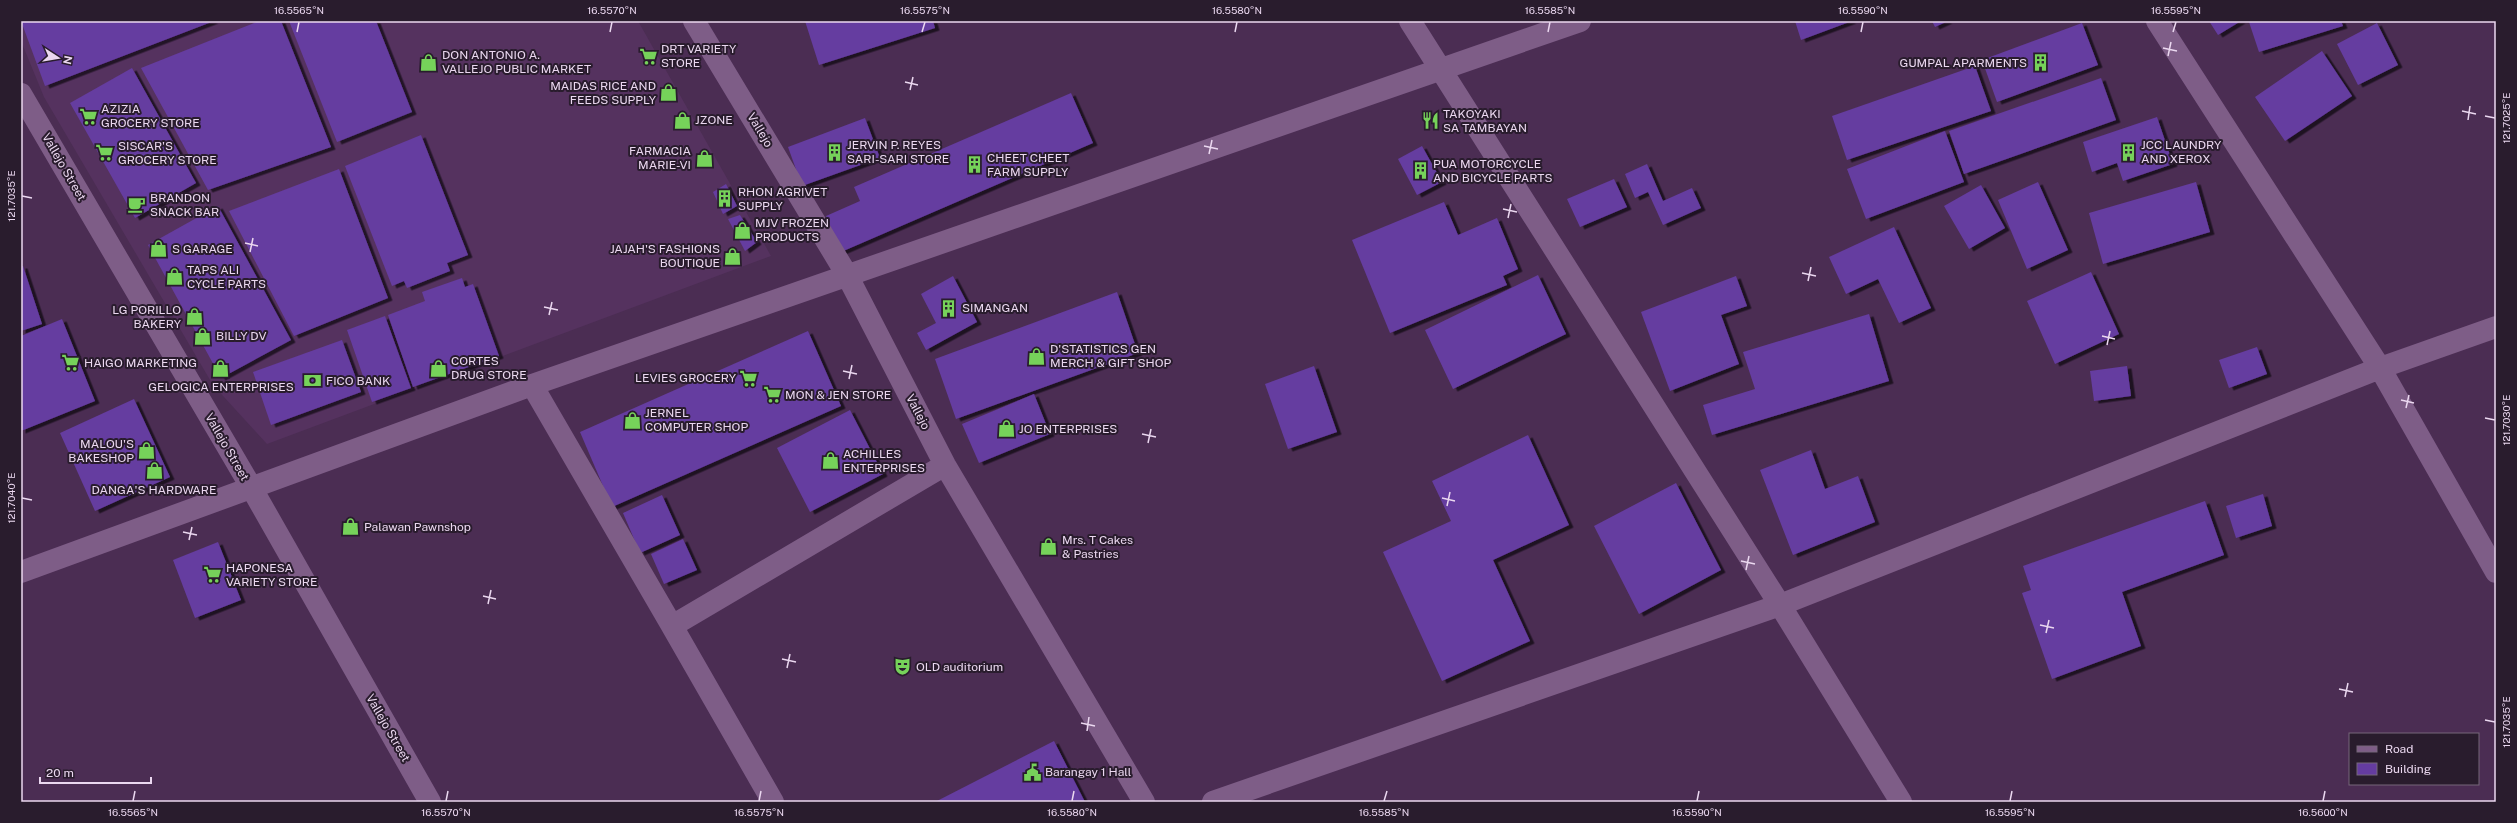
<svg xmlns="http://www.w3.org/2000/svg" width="2517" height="823" font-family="'Public Sans',sans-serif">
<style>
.built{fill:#55325f}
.building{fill:#653ca0;filter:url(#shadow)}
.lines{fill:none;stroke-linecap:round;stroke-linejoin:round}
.minor{stroke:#7e5d87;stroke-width:22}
.ticks{fill:none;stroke:#ebd8f0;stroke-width:1.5}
.labels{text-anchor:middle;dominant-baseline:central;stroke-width:4;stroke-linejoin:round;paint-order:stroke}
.poi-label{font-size:12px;fill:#ebd8f0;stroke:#291c2d;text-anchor:start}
.street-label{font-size:12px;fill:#ebd8f0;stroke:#291c2d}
.neatline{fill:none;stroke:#ebd8f0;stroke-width:1.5}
.ticks-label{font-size:10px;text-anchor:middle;fill:#ebd8f0}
</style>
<defs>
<filter id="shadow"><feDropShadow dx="4.5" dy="2.5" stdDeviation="0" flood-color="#0009"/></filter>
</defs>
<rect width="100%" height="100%" fill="#4b2d53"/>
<path class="built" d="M21,21H638L771,256L267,444L213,385L44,97L21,41Z"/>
<path class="building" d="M21,21H214L45,86Z
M259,21H281L331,147L208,190L141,68Z
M289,21H376L412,112L337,142Z
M805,21H933L935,28L819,65Z
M1795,21H1852L1801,40Z
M1932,21H1948L1935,27Z
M2209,21H2241L2218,35Z
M2251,21H2341L2343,26L2259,52L2249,22Z
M2082,23L2098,65L1997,102L1982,60Z
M2377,23L2398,65L2358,85L2337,44Z
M2322,51L2352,96L2285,141L2255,97Z
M1975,66L1991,111L1847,160L1832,116Z
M132,68L196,183L135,218L70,103Z
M2101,78L2116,120L1964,174L1949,131Z
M1071,93L1093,143L841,252L826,216L860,201L854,187Z
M2157,117L2173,164L2123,181L2117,163L2092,172L2083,142Z
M865,118L880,158L802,186L788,147Z
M1945,131L1964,182L1866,219L1847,169Z
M421,135L468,255L447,263L450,271L407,288L404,281L392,286L345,166Z
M1422,146L1442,182L1417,195L1398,159Z
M1647,164L1663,201L1692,188L1701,208L1663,225L1648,192L1635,198L1625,174Z
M339,169L388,298L294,336L229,211Z
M1614,179L1627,207L1580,227L1567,199Z
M2038,182L2068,250L2027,269L1998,200Z
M2196,182L2210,232L2103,264L2089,213Z
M726,184L737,206L723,214L713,192Z
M1981,185L2005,228L1969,249L1944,206Z
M1444,202L1458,235L1497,218L1518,269L1503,276L1507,285L1390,333L1352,240Z
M218,206L291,340L221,378L148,245Z
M740,215L757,242L745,251L728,219Z
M1894,227L1931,308L1899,323L1878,279L1846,294L1829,257Z
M21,266H23L42,324L21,331Z
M2091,272L2119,334L2055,364L2027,301Z
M1538,275L1566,334L1453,389L1425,330Z
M953,276L977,322L926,350L917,333L936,323L921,294Z
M1736,276L1747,306L1721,315L1739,364L1670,391L1641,312Z
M462,278L465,287L473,284L499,356L413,387L388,315L425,301L422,292Z
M1117,292L1138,353L956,419L935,359Z
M1869,314L1889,381L1712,435L1703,405L1755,389L1743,352Z
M385,316L411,388L372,402L347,330Z
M62,319L95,401L21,431V336Z
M808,331L841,406L612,507L580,432Z
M342,340L361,392L271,425L253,372Z
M2257,347L2267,374L2229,388L2219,360Z
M1314,366L1337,432L1288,449L1265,384Z
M2127,366L2131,396L2094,401L2090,371Z
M1034,394L1050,434L979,463L962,424Z
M134,399L170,477L95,511L60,433Z
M850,410L883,474L810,512L777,448Z
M1528,435L1569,525L1493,560L1530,641L1442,681L1383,552L1451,521L1432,481Z
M1811,450L1825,489L1858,476L1875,522L1793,555L1760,470Z
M1676,483L1721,570L1639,614L1594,526Z
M2263,494L2272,526L2236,538L2226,506Z
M662,495L680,535L640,553L623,513Z
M2205,501L2224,555L2122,592L2141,646L2052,679L2022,593L2031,590L2023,566Z
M683,539L697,570L664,584L651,554Z
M218,542L241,600L195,618L173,560Z
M1054,741L1085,802H935Z"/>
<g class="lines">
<path class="minor" d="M694,21L847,275L945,465L1144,802
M1410,21L1780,605L1901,802
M2157,21L2380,368L2496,572
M21,94L251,487L430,802
M532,385L672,626
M21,572L532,385L1580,21
M773,802L672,626L945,465
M1213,802L1780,605L2380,368L2496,327"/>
</g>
<path class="ticks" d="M297,32L299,22M610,32L612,22M922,32L925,22M1235,32L1237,22M1548,32L1550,22M1861,32L1863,22M2173,32L2176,22M2163,48L2177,51M2168,56L2171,42M905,82L918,85M910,90L913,77M2462,111L2476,114M2485,116L2495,118M2468,120L2470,106M1204,146L1218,149M1209,154L1212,140M22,196L32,198M1503,209L1517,212M1508,218L1511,204M245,243L258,246M250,252L253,238M1802,273L1816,276M1808,281L1811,267M544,307L558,310M549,315L552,302M2102,336L2115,339M2107,345L2110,331M843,371L857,374M849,379L852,365M2401,400L2414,403M2406,408L2409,395M2485,418L2495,420M1142,434L1156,437M1148,443L1151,429M22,498L32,500M1442,498L1455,501M1447,506L1450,492M183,532L197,535M189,540L192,527M1741,561L1755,564M1746,570L1749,556M483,596L496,599M488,604L491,590M2040,625L2054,628M2046,633L2049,620M782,659L796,662M787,668L790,654M2339,689L2353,692M2345,697L2348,683M2485,720L2495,722M1081,723L1095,726M1087,731L1089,717M133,801L135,791M446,801L448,791M759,801L761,791M1072,801L1074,791M1384,801L1387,791M1697,801L1699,791M2010,801L2012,791M2323,801L2325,791"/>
<defs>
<symbol id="supermarket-bare" viewBox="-9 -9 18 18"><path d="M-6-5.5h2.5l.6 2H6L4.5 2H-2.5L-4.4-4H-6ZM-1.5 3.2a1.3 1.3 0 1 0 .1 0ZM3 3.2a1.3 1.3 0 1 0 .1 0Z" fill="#76d25a" stroke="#291c2d" stroke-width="2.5" paint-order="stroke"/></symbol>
<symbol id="shop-bare" viewBox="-9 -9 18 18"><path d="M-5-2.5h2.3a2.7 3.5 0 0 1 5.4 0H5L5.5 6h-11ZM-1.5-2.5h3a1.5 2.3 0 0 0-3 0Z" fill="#76d25a" stroke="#291c2d" stroke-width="2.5" paint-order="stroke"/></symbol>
<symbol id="building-bare" viewBox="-9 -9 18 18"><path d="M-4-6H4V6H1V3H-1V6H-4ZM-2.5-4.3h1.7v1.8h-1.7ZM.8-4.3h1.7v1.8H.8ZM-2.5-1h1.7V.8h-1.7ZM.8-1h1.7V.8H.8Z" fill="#76d25a" stroke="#291c2d" stroke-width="2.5" paint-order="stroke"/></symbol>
<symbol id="restaurant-bare" viewBox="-9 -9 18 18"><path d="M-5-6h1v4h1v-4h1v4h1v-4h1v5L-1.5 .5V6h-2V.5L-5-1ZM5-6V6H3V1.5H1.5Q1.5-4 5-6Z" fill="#76d25a" stroke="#291c2d" stroke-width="2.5" paint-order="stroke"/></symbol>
<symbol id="cafe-bare" viewBox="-9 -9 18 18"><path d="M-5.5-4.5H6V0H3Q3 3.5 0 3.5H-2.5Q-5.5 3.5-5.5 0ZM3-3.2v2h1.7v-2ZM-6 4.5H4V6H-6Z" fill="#76d25a" stroke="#291c2d" stroke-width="2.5" paint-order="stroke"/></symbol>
<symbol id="bank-bare" viewBox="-9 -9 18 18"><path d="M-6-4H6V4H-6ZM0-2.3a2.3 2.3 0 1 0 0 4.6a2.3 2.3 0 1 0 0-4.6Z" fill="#76d25a" stroke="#291c2d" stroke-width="2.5" paint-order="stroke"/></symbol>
<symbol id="theatre-bare" viewBox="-9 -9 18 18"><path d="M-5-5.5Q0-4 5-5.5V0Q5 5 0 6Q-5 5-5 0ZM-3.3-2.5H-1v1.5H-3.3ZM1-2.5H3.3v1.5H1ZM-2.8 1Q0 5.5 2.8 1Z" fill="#76d25a" stroke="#291c2d" stroke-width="2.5" paint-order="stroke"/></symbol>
<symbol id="civic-bare" viewBox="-9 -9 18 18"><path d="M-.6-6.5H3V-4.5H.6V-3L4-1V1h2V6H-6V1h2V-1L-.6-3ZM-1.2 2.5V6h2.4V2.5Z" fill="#76d25a" stroke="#291c2d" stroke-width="2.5" paint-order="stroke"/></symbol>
</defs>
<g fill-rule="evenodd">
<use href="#supermarket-bare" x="636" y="44" width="25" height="25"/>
<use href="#shop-bare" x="416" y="50" width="25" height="25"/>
<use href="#building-bare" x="2028" y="50" width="25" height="25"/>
<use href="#shop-bare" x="656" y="80" width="25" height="25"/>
<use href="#supermarket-bare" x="76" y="104" width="25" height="25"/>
<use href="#shop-bare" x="670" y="108" width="25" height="25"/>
<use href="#restaurant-bare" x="1418" y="108" width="25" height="25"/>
<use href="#building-bare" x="822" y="140" width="25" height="25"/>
<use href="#building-bare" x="2116" y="140" width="25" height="25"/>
<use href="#supermarket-bare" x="92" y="140" width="25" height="25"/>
<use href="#shop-bare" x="692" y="146" width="25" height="25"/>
<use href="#building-bare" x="962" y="152" width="25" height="25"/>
<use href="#building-bare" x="1408" y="158" width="25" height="25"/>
<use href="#building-bare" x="712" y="186" width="25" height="25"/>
<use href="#cafe-bare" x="124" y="192" width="25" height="25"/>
<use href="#shop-bare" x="730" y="218" width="25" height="25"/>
<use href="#shop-bare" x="146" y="236" width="25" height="25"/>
<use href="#shop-bare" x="720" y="244" width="25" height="25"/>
<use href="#shop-bare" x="162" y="264" width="25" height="25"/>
<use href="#building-bare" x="936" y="296" width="25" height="25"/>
<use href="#shop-bare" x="182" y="304" width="25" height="25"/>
<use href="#shop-bare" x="190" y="324" width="25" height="25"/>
<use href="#shop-bare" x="1024" y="344" width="25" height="25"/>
<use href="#supermarket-bare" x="58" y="350" width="25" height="25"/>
<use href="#shop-bare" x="208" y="356" width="25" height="25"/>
<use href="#shop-bare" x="426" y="356" width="25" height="25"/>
<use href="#supermarket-bare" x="736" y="366" width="25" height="25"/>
<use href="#bank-bare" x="300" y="368" width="25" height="25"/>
<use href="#supermarket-bare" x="760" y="382" width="25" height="25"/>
<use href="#shop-bare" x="620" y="408" width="25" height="25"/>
<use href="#shop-bare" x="994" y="416" width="25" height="25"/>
<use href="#shop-bare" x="134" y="438" width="25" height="25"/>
<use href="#shop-bare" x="818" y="448" width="25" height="25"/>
<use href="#shop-bare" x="142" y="458" width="25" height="25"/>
<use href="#shop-bare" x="338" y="514" width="25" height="25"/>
<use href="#shop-bare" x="1036" y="534" width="25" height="25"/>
<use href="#supermarket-bare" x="200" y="562" width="25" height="25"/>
<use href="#theatre-bare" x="890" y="654" width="25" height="25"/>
<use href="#civic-bare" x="1020" y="760" width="25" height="25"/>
</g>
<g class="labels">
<g class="poi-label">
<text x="661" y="49">DRT VARIETY<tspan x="661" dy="14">STORE</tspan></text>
<text x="442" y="55">DON ANTONIO A.<tspan x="442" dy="14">VALLEJO PUBLIC MARKET</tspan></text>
<text x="2027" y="63" text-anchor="end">GUMPAL APARMENTS</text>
<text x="656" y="86" text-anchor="end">MAIDAS RICE AND<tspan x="656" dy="14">FEEDS SUPPLY</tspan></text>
<text x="101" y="109">AZIZIA<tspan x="101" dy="14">GROCERY STORE</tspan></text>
<text x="1443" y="114">TAKOYAKI<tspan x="1443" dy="14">SA TAMBAYAN</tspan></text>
<text x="695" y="120">JZONE</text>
<text x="847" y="145">JERVIN P. REYES<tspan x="847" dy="14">SARI-SARI STORE</tspan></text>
<text x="2141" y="145">JCC LAUNDRY<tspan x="2141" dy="14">AND XEROX</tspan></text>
<text x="118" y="146">SISCAR'S<tspan x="118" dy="14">GROCERY STORE</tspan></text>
<text x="691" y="151" text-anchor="end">FARMACIA<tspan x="691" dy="14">MARIE-VI</tspan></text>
<text x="987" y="158">CHEET CHEET<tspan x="987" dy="14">FARM SUPPLY</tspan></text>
<text x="1433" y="164">PUA MOTORCYCLE<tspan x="1433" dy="14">AND BICYCLE PARTS</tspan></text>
<text x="738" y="192">RHON AGRIVET<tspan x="738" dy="14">SUPPLY</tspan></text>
<text x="150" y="198">BRANDON<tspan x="150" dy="14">SNACK BAR</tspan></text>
<text x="755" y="223">MJV FROZEN<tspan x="755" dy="14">PRODUCTS</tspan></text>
<text x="172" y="249">S GARAGE</text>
<text x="720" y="249" text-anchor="end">JAJAH'S FASHIONS<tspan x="720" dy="14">BOUTIQUE</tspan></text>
<text x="187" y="270">TAPS ALI<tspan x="187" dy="14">CYCLE PARTS</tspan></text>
<text x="962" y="308">SIMANGAN</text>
<text x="181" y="310" text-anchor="end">LG PORILLO<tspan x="181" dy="14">BAKERY</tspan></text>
<text x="216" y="336">BILLY DV</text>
<text x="1050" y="349">D'STATISTICS GEN<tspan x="1050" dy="14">MERCH &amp; GIFT SHOP</tspan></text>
<text x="451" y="361">CORTES<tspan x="451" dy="14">DRUG STORE</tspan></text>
<text x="84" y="363">HAIGO MARKETING</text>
<text x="736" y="378" text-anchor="end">LEVIES GROCERY</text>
<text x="326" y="381">FICO BANK</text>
<text x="221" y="387" text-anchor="middle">GELOGICA ENTERPRISES</text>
<text x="785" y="395">MON &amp; JEN STORE</text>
<text x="645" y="413">JERNEL<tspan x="645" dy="14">COMPUTER SHOP</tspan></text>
<text x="1019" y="429">JO ENTERPRISES</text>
<text x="134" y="444" text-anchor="end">MALOU'S<tspan x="134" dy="14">BAKESHOP</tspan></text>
<text x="843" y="454">ACHILLES<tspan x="843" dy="14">ENTERPRISES</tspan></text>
<text x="154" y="490" text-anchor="middle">DANGA'S HARDWARE</text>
<text x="364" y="527">Palawan Pawnshop</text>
<text x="1062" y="540">Mrs. T Cakes<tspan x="1062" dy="14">&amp; Pastries</tspan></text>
<text x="226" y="568">HAPONESA<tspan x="226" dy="14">VARIETY STORE</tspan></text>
<text x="916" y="667">OLD auditorium</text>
<text x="1045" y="772">Barangay 1 Hall</text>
</g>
<g class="street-label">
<text transform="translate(760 130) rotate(59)">Vallejo</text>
<text transform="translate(64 167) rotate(60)">Vallejo Street</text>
<text transform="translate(918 412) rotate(63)">Vallejo</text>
<text transform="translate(227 447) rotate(60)">Vallejo Street</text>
<text transform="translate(388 728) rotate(60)">Vallejo Street</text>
</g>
</g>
<rect width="2517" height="823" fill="none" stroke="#291c2d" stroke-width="44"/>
<rect x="2349" y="733" width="130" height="52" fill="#291c2d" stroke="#77677b"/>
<rect x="2357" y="746" width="20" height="6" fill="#7e5d87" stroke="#77677b"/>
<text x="2385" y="753" font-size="12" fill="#ebd8f0">Road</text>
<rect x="2357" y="763" width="20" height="12" fill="#653ca0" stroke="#77677b"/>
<text x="2385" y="773" font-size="12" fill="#ebd8f0">Building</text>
<g transform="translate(58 58) rotate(102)" stroke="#291c2d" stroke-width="3" paint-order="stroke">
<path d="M0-3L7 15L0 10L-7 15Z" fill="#ebd8f0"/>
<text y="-6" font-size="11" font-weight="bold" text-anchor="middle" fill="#ebd8f0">N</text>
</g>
<path d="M40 777v6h111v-6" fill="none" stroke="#ebd8f0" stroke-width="2"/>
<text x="46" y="777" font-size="12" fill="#ebd8f0" stroke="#291c2d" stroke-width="3" paint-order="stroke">20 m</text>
<rect x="22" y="22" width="2473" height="779" class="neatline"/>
<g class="ticks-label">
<text x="299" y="14">16.5565°N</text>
<text x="612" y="14">16.5570°N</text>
<text x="925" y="14">16.5575°N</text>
<text x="1237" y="14">16.5580°N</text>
<text x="1550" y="14">16.5585°N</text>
<text x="1863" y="14">16.5590°N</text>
<text x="2176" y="14">16.5595°N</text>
<text transform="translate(2506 118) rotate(-90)" y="4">121.7025°E</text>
<text transform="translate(11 196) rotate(-90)" y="4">121.7035°E</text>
<text transform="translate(2506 420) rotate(-90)" y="4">121.7030°E</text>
<text transform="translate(11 498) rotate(-90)" y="4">121.7040°E</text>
<text transform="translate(2506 722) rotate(-90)" y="4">121.7035°E</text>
<text x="133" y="816">16.5565°N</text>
<text x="446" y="816">16.5570°N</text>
<text x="759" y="816">16.5575°N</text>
<text x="1072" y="816">16.5580°N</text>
<text x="1384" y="816">16.5585°N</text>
<text x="1697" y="816">16.5590°N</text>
<text x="2010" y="816">16.5595°N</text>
<text x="2323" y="816">16.5600°N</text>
</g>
</svg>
